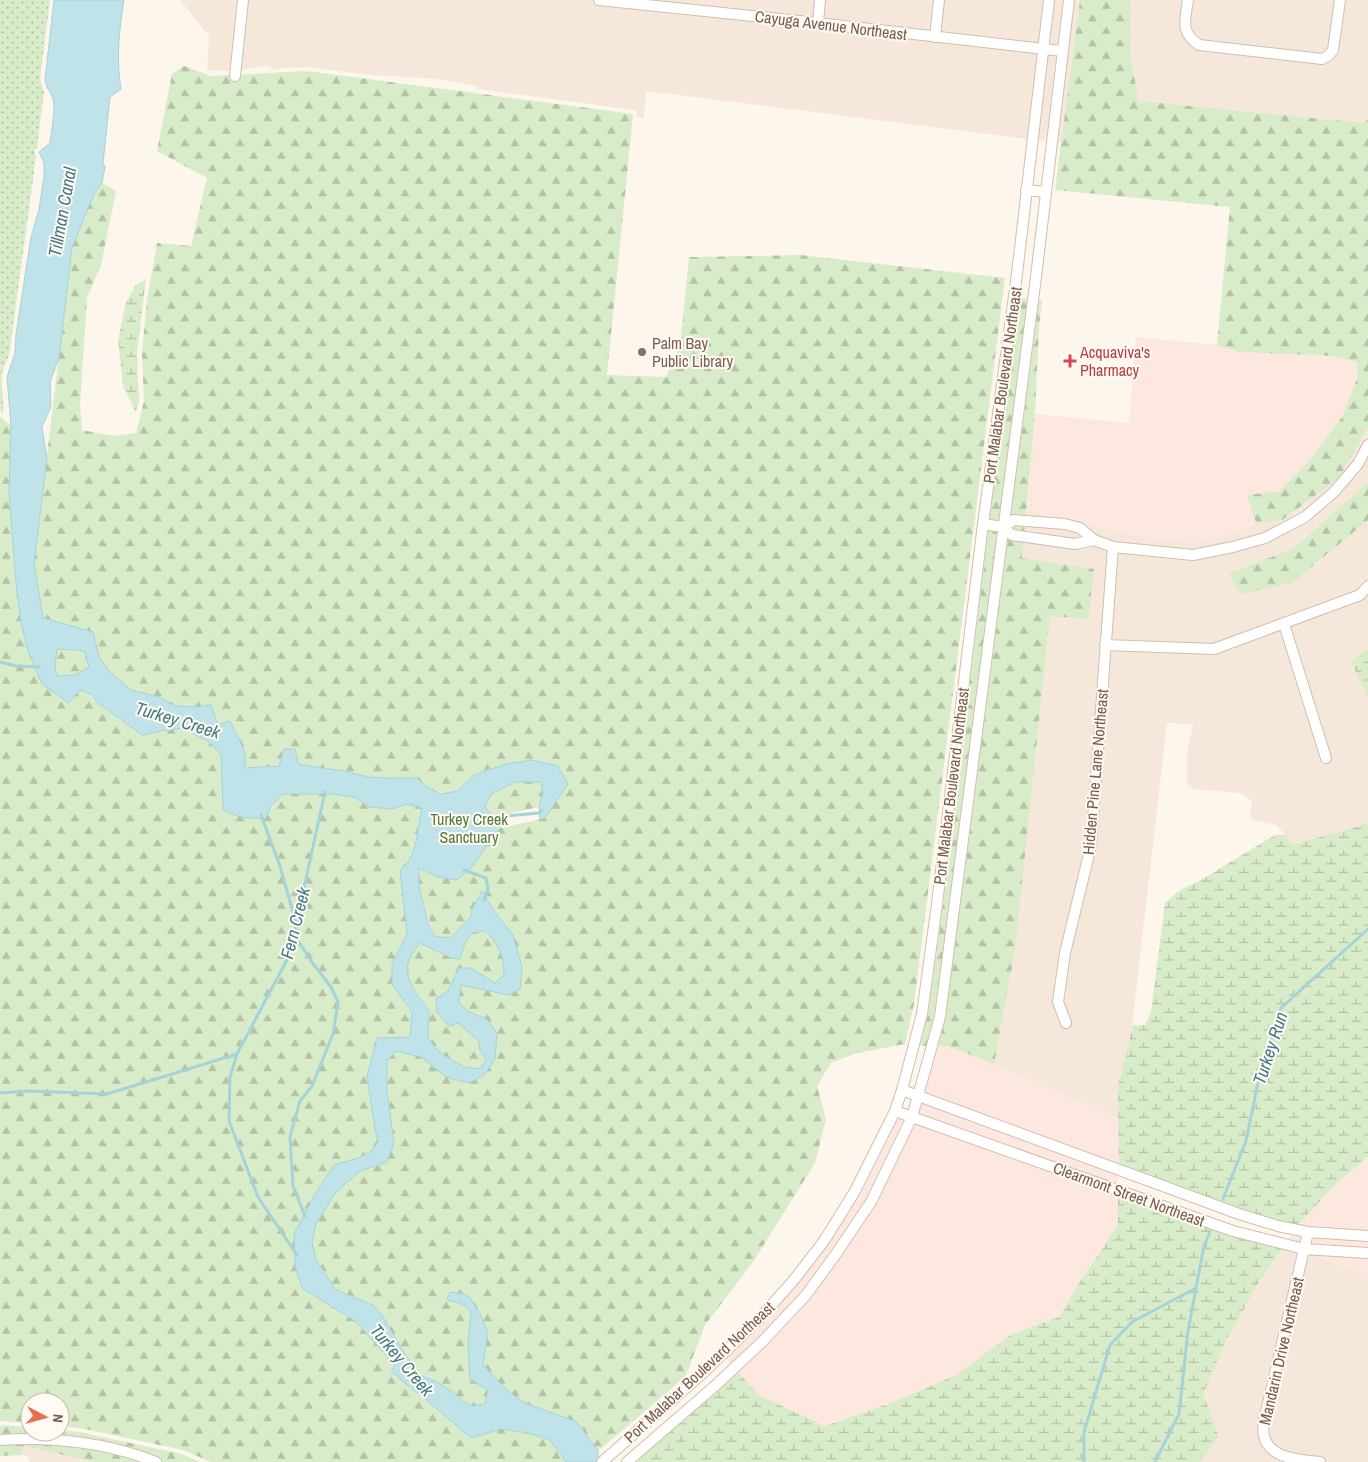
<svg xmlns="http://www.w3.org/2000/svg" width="1368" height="1462" font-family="'Archivo Narrow',sans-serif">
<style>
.residential{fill:#f5e8da}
.commercial{fill:#fde8e0}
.green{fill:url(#green-dots)}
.forest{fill:url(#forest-firs)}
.wetland{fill:url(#wetland-marsh)}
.water{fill:#bfe3e8;stroke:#a5d3da;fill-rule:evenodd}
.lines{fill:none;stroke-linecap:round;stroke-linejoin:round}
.stream{stroke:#a5d3da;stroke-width:3}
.minor-casing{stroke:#d1beb0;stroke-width:12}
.minor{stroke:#fff;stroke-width:10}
.education-dot{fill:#8d6e63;stroke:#fffaf3;stroke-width:2}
.health-dot{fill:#e0444e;stroke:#fffaf3;stroke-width:2}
.labels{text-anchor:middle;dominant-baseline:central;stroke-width:4;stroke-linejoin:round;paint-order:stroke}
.street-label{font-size:16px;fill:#7a5c4d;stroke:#fffaf3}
.education-label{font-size:16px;fill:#785e54;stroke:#fffaf3;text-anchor:start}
.health-label{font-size:16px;fill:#be3a42;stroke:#fffaf3;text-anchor:start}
.park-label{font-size:16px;fill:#537a41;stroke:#fffaf3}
.water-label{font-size:18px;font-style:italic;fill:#437c86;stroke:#fffaf3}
</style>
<defs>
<pattern id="green-dots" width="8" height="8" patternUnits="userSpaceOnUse" patternTransform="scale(1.25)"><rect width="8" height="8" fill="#d8ecc9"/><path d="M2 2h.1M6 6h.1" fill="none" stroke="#b4c2a5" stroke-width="1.8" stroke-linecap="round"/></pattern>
<pattern id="forest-firs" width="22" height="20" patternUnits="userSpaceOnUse" patternTransform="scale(1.25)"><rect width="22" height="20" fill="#d8ecc9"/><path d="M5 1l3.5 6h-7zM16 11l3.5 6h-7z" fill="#b4c2a5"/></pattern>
<pattern id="wetland-marsh" width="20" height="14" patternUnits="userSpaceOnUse" patternTransform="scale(1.25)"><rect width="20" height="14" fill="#d8ecc9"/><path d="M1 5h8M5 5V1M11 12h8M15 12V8" fill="none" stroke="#b4c2a5"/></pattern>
</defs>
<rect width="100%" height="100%" fill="#fdf6ec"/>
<path class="residential" d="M180,0H1043L1027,139L646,91L644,118L637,117V112L634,110L478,89L476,86L437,79L372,75L308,67L273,69L268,65L233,71L207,70L209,36Z
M1055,0H1063L1046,141L1038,140Z
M1074,0H1080L1062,143H1057Z
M1130,0H1368V119L1364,123L1139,101L1130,56Z
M1368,427V482L1293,549L1229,574L1292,583L1368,520V648L1351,662L1368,698V821L1357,827L1294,844L1276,825L1252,820L1250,815L1252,801L1241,793L1193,789L1187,783V755L1193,725L1174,723H1167L1132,1027L1118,1085L1119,1119L994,1065L1015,951L1050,616L1094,569L1022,558L1027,510L1131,535L1194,542L1239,531L1256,523L1282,520L1339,478Z
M1282,1249L1303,1254L1315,1255L1368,1275V1462H1200L1219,1436L1203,1394L1227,1339L1258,1284Z
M23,1446L95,1462H29V1457L22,1455Z"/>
<path class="commercial" d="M1136,337L1217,345L1238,352L1333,356L1357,361L1358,376L1342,417L1310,460L1279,491L1248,495L1256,523L1239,531L1194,542L1131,535L1027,510L1035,414L1129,423Z
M938,1046H949L1119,1119V1165L925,1093Z
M922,1103L1119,1175L1118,1185L918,1114Z
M898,1118L904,1120L866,1199L831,1251L801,1292L758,1339L731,1364L726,1359L762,1323L797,1284L829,1243L861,1194Z
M915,1124L1118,1196V1224L1105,1245L1079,1283L1059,1317L1012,1334L956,1375L888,1404L825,1426L759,1395L738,1372L766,1346L810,1298L841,1256L876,1204Z
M1368,1157V1231L1308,1227L1298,1225L1340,1180Z
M1292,1234L1307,1237L1368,1241V1248L1305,1244L1287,1240Z
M1315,1255L1368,1258V1275Z"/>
<path class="green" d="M0,0H50L40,79L44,92L37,148L34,151L36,156C28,221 18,285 10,350C9,359 3,367 2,375C0,388 5,401 3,413L0,411Z"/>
<path class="forest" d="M1080,0H1130V56L1139,101L1364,123L1368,119V427L1339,478L1282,520L1256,523L1247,495L1279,491L1310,460L1342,417L1358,376L1357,362L1333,356L1238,352L1217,345L1230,207L1055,190Z
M184,66L210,76L307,71L633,114L607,375L666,377L680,346L689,257L800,255L1005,278L914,1004L905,1044L857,1053L831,1063L817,1086L826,1119L815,1163L753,1262L705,1325L686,1375L671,1389L598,1451L577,1422L525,1403L509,1392L493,1376L483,1365L488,1333L471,1299L448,1300C458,1302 464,1304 471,1312L468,1344L480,1384L488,1390L485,1404L470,1406L451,1391L437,1382L420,1375L405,1354L373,1305L355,1298L335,1289L316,1259L312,1243L316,1224L335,1193L360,1171L387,1162L394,1143L387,1091V1061L396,1050L421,1057L446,1077L469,1083L495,1059L487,1019L469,1012L459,1003L461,985L508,995L519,989L494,911L482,892L472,909L471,917L451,938L434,936L419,887V867L438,877L473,866L490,840L501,828L545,818L568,784L532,760C513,763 493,766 476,774C469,778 464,785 458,789C443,799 429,788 417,778H386L369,777L343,771L297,764L245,768V752L230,722L220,725L215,717L211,705L199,707L174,706L159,697L131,690L109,672L99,657L93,632L43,618L34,563L72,248L94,194L102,183L116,191L101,265L87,298L80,405L82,430L113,436L136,433L144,401L142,353L147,300L157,243L191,246L207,178L157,151L172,74Z
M1019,298L1028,299L949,906L934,1016L926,1046H920L928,1015L943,905L989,525Z
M1039,300H1042L1039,328L1035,414L1022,558L1094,569L1088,619L1050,616L1015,951L994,1065L949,1046H938L945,1019L960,908Z
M0,416L11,426L9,493L15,572L21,623L42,684C61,687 85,686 97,702L142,735L182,728L208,741L221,755V780L265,819L281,794H333L354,797L369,807L391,809L408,804L422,808C417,827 418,859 400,870L407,934L392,964V984L412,1012L410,1037L367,1077L375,1129L378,1141L372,1151L358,1158L334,1166L314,1196L294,1234L302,1288L355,1321L395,1365L392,1371L406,1384L424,1398L470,1438L501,1429L528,1433L550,1440L566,1462H211L183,1450L80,1428L60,1426V1402H30V1423L0,1421Z
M1368,482V520L1292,583L1241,594L1229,573L1293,549Z
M57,649L85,652L89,667L75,675L57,676L55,667Z
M515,782H541L543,793L539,807L493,817L485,806L491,794Z
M485,931C499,943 504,956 504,975L495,983L486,978L459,968L448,991L458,1023L478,1040L480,1050L487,1059L480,1069L464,1067L444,1055L435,1048L428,1037L429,1010C420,1000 406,983 407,968C407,958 415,950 420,943L451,958L464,945L472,933Z
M0,1425L30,1427V1432H60V1430L79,1432L182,1454L200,1462H95L23,1446L22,1455L0,1456Z"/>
<path class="wetland" d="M146,279L137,352L139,401L136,413L123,386L118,340L126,302L135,286Z
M1368,648V698L1351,662Z
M1368,821V1157L1340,1180L1298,1225C1237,1213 1177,1186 1119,1165L1118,1085L1133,1025H1145L1151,1012L1165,903L1180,890L1201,880L1275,835H1286L1288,839L1294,844L1357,827Z
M1118,1196L1231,1235L1282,1249L1258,1284L1227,1339L1203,1394L1219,1436L1200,1462H635L738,1372L759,1395L825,1426L888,1404L956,1375L1012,1334L1059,1317L1079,1283L1105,1245L1118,1224Z"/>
<path class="water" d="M54,0H124C119,30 116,59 121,89L110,97L103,163L105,167L102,183L94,194L72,248L59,358L50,382L51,407L42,427L47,459L34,563L43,618L93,632L99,657L109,671L131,690L159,697L175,706L199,707L211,704L215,717L219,725L230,721L245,752V768L279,766L284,749H295L298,764L343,771L369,777L386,778H417L426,786L441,794L457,791L474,775L506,764L532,760L558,766L568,784L545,818L540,819L539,807L543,793L541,782H515L491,794L485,806L501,828L490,840L473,866L457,880L438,877L419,868V887L429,925L434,936L451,938L471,917L472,910L482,891L494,911L513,935L522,967L520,989L508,995L461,985L459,1003L469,1012L487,1019L497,1033L495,1059L484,1075L469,1083L446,1077L421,1057L396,1051L387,1061V1091L394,1143L387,1162L360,1171L335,1193L316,1224L312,1243L316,1259L335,1289L355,1298L373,1305L383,1317L405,1354L420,1375L437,1382L451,1391L470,1406L485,1404L488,1390L470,1379L468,1344L471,1312C464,1304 458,1302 447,1300L450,1292L464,1294L471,1299L481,1316L488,1333L483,1364L493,1376L509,1392L525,1403L577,1422L598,1451V1455L604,1462H566L550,1440L528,1433L501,1429L471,1438L424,1398L406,1384L391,1371L395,1365L355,1321L302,1288L295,1266L294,1234L314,1196L334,1165L358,1158L372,1151L378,1141L375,1129L367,1077L377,1038L410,1037L412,1012L392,984V964L407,934L400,870C418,859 417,827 422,808L408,804L391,809L369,807L354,797L333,794H282L272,806L265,819L240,817L223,810L221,755L208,741L182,728L161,731L142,735L97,702L92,695L80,690L69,703L42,684L28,651L21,623L16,583L9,493L11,426L7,377L15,353L16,335L31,237L39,210L44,176V163L39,152L50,143C51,133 56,107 53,98C50,92 46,87 45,80ZM57,649L75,650L85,652L89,667L75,675L57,676L55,667ZM485,931C499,944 504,956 504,975L495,983L471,968H459L448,991L436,999L437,1012L449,1026L458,1023L478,1040L480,1050L486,1059L480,1069L464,1067L444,1055L435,1048L428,1037L429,1010C417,996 400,975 411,956C413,952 417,947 420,943L451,958L460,959L464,945L472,933Z"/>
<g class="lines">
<path class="stream" d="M0,662L16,666L39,667
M261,815L280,866L296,923
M495,823L506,816L539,813L542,810
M464,870L486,878L488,889L484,900
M297,930V939L311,961L331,987L338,1002L333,1034L312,1086L300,1101L290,1137L293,1186L305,1216
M237,1054L230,1077L229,1121L258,1197L297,1255
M0,1093L28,1091L107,1094L237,1054L289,956L325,792
M1223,1199L1246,1141L1259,1078L1281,1008L1368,929
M1084,1462V1432L1110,1345L1132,1322L1196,1288
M1155,1462L1179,1414L1188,1331L1204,1246L1210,1232"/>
<defs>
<path id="minor" d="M599,0L818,23L1062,51
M1188,0C1185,21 1180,32 1199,45L1322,59L1328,56L1333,50L1340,0
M818,23L820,0
M935,37L939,0
M235,76L243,0
M1026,190L1046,192
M983,524L1003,527L1012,535L1075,544L1094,540L1113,547L1193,555L1233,547L1265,538L1305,517L1334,492L1358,464L1368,445
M1003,527L1014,520L1065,524L1080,528L1094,540
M1284,624L1326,758
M1105,645L1214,649L1360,595L1368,586
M1066,1023L1058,1002L1065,953L1091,846L1113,547
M902,1090L1239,1214L1278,1226L1308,1232L1368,1236
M895,1111L1233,1231L1304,1249L1368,1253
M1308,1232L1265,1416C1264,1422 1262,1429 1264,1436C1269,1459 1301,1460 1320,1462
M0,1440C50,1436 110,1443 156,1462
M602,1462L703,1373L758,1320L793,1281L824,1241L855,1191L895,1111L902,1090L922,1014L937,904L983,524L1017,274L1049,0
M627,1462L716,1385L762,1342L806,1295L836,1254L871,1202L912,1117L940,1017L1036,277L1069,0"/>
</defs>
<use href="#minor" class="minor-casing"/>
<use href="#minor" class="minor"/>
</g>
<circle class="education-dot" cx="642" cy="352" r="5"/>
<path class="health-dot" d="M1067.5 353.5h5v5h5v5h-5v5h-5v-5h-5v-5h5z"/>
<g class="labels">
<g class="street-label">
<text transform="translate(831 25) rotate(7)">Cayuga Avenue Northeast</text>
<text transform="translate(1002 385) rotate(-82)">Port Malabar Boulevard Northeast</text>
<text transform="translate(1095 772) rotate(-85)">Hidden Pine Lane Northeast</text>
<text transform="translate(951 786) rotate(-83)">Port Malabar Boulevard Northeast</text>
<text transform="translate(1129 1194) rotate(20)">Clearmont Street Northeast</text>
<text transform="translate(1281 1351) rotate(-77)">Mandarin Drive Northeast</text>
<text transform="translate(699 1372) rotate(-43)">Port Malabar Boulevard Northeast</text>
</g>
<g class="education-label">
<text x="652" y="343">Palm Bay<tspan x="652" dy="18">Public Library</tspan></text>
</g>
<g class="health-label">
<text x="1080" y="352">Acquaviva's<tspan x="1080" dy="18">Pharmacy</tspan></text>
</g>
<g class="park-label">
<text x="469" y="819">Turkey Creek<tspan x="469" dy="18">Sanctuary</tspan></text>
</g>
<g class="water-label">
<text transform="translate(62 212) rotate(-80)">Tillman Canal</text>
<text transform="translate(178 720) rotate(17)">Turkey Creek</text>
<text transform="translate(295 923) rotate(-76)">Fern Creek</text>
<text transform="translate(1270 1048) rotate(-72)">Turkey Run</text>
<text transform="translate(402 1360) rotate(50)">Turkey Creek</text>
</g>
</g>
<g transform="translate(45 1417) rotate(96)"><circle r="24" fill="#fffaf3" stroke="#cabbb1"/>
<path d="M0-4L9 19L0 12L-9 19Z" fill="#e76f51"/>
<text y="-8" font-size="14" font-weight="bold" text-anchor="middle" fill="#7a5c4d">N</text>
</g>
</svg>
